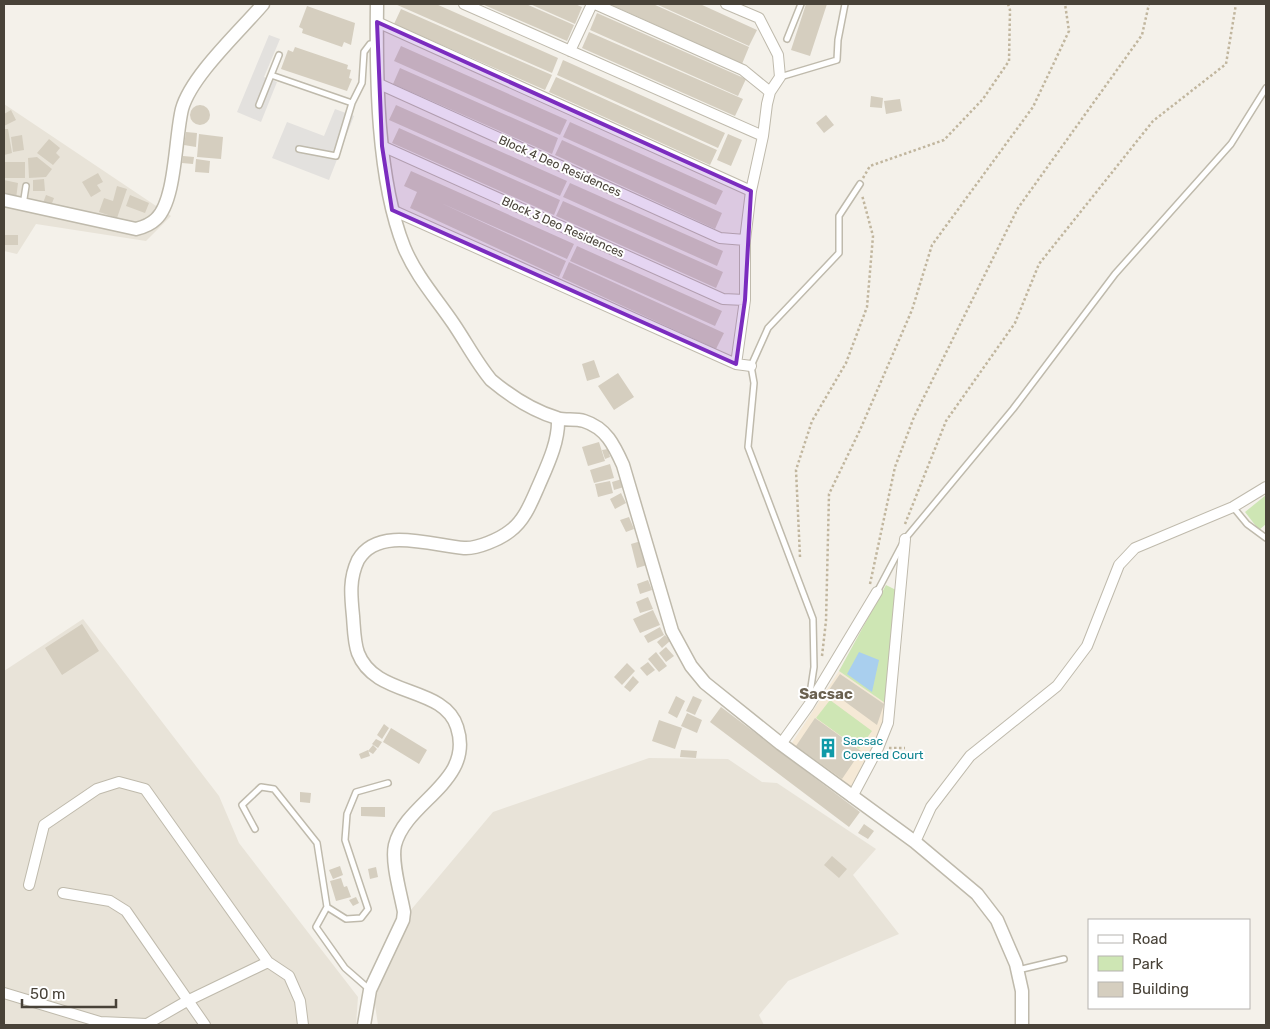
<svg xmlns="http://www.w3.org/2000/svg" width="1270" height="1029" font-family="Rubik,sans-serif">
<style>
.residential{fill:#e8e3d8}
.commercial{fill:#f5e9d6}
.green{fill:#cee6b4}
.parking{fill:#e3e1de}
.water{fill:#a9cfee}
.building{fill:#d5cebf}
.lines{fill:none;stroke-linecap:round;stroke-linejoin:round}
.service-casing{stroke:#bfbaac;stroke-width:8}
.minor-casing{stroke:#bfbaac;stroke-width:12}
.tertiary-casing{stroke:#bfbaac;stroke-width:15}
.path{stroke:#c1b69e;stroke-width:2.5;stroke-dasharray:2.5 2.5;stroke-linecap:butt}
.service{stroke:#fff;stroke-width:5}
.minor{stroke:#fff;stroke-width:10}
.tertiary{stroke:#fff;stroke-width:12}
.marked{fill:#7b2cbf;fill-opacity:0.2;stroke:#7b2cbf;stroke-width:4;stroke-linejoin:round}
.labels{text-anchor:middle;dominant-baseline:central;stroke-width:4;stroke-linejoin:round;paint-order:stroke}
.street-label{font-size:12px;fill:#484238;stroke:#fff}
.culture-label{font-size:12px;fill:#0d838f;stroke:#fff;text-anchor:start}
.quarter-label{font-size:15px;font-weight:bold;fill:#6a6150;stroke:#fff}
</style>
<rect width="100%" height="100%" fill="#f4f1ea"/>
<path class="residential" d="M4,104L171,216L146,241L36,224L17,254L4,251Z
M83,619L219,796L239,843L358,997L356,1025H4V671Z
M649,758L728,759L762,782L777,783L876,849L853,875L899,934L788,981L759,1015L764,1025H378L374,998L410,911L493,812Z"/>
<path class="commercial" d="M839,671L885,703L882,732L851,790L790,746Z"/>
<path class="green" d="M1266,495V524L1259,530L1245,512Z
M886,585L896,590L885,703L839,671Z
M830,700L872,731L859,749L816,718Z"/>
<path class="parking" d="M269,35L280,39L264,77L277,82L261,122L237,112Z
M335,109L354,116L329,180L272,158L287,122L324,136Z"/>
<path class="water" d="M859,652L879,660L872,692L847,674Z"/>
<path class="building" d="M395,4H436L558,58L552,73Z
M482,4H526L574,25L567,41Z
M530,4H575L582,7L575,24Z
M609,4H653L749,47L742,64Z
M656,4H700L757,30L749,46Z
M806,4H827L810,56L791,50Z
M307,6L355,23L351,45L344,42L342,47L302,33L303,29L299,27Z
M401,9L552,75L545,90L394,24Z
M597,13L746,79L738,96L590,30Z
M589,32L743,99L735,116L582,48Z
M401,46L567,120L560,135L394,61Z
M295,47L348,65L347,69L351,70L349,78L352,79L347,91L281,69L288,50L293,52Z
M563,60L725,133L718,148L557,75Z
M400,68L558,138L552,154L393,84Z
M556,77L717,150L710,165L549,92Z
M871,96L883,98L882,108L870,107Z
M900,99L902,111L886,114L884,101Z
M190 115a10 10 0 1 1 20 0a10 10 0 1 1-20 0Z
M396,105L567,181L560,196L389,120Z
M11,110L16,120L4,126V114Z
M826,115L834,125L824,133L816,123Z
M570,122L723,191L716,205L563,137Z
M399,128L560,200L554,215L392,143Z
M4,129H8L12,153L4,155Z
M186,132L197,133L196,147L184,145Z
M199,134L223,137L221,159L197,157Z
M728,134L742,140L731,166L717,160Z
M22,135L24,150L13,152L11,137Z
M49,139L60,148L56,153L60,157L53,165L37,153Z
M562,140L722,213L715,229L555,155Z
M183,156L194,157L193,164L182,163Z
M37,157L52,169L46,177L29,178L28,158Z
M196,159L210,161L209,173L195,172Z
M4,162H25V178H4Z
M411,171L574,244L567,259L441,203L566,261L559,277L410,208L417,192L404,186Z
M98,173L103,182L97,185L101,191L91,197L82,182Z
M44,179L45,191H33V180Z
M4,180L18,183L16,199L4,197Z
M570,183L723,251L717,266L563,197Z
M117,186L127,189L117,218L99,212L104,198L113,201Z
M46,195L54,198L51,206L43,203Z
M130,195L149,203L145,213L126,206Z
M563,201L723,272L716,288L556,216Z
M4,235H18V245H4Z
M577,246L722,311L715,326L570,261Z
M569,262L724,333L716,349L562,278Z
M594,360L600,377L587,381L582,364Z
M618,373L634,397L614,410L598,386Z
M599,442L605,461L588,466L582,447Z
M608,449L610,457L605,459L602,450Z
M610,464L614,478L594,483L590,470Z
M622,479L624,487L614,490L612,482Z
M610,481L613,493L598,497L595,484Z
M621,493L626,503L615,509L610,499Z
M629,517L634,529L626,532L620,520Z
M641,541L647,565L637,568L631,544Z
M648,580L652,590L640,594L637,584Z
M648,597L653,609L640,613L636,602Z
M653,610L660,625L640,633L633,619Z
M82,624L99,651L62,675L45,648Z
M660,627L664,635L648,643L644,636Z
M665,635L670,641L662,648L657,642Z
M666,647L674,656L666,662L659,653Z
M656,652L667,666L659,672L648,659Z
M648,662L655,670L647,676L640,668Z
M627,663L635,671L622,685L614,677Z
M840,674L884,704L877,725L829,690Z
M633,676L639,682L630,692L624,687Z
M676,696L685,701L677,718L668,713Z
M693,696L702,700L695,715L686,711Z
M721,707L860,812L849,827L710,722Z
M687,713L702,720L697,733L681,726Z
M815,718L861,751L842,779L796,746Z
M659,720L682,728L675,749L652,741Z
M384,724L389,728L382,739L377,735Z
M391,728L427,750L419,764L383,742Z
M376,739L382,742L378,748L372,744Z
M373,745L377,749L373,754L368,751Z
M368,750L370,756L361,759L359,754Z
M681,750L697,751L696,758L680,757Z
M300,792L311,793L310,803L300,802Z
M361,807H385V817L361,816Z
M864,824L874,831L868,839L858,833Z
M832,856L847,869L839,878L824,865Z
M340,866L343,875L333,879L329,870Z
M376,867L378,877L370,879L368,869Z
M341,878L344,887L347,886L351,897L336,901L330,881Z
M356,897L359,903L353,906L349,900Z"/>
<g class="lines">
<defs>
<path id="service" d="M787,39L801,4
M271,75L352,103
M780,77L837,60L838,40L845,4
M259,105L279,55
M299,149L336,156L352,103L362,83L364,52L370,44L376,43
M23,205L26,186
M1233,507L1247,524L1266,538
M877,592L905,539L1013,409L1115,274L1231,144L1266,88
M809,700L814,667L813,619L748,447L754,383L751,366L768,328L839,253V216L860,184
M255,829L242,805L261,787L274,789L317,843L327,907L346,919L361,918L368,909L345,840L347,814L356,792L388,783
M327,907L316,927L345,968L369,989
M1018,970L1064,959"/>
<path id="minor" d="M464,4L763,136
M595,4L743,70L770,92
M726,4L759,18L778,55L780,77L770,92L767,104L763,136L751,191L745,240V300L736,364L751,366
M377,22L751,191
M570,51L592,4
M377,83L720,238L745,240
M382,146L723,299L745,300
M392,210L736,364
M781,744L809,705L877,592
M852,797L878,748L888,723L905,539
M915,842L931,807L970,756L1057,686L1087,646L1119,565L1135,548L1233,507L1266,487
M29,885L44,825L97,789L119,782L145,789L268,962
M63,893L110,901L126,911L205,1025
M4,993L100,1022L147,1024L187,1001L268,962L289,976L300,1001L303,1025"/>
<path id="tertiary" d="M377,4C376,77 377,179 404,247C416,276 436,298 453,323C466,342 476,362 491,380C509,395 534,411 557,418C565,421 575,418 584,421C606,428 614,445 623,465L672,631L691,666L705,683L781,744L915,842L977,894L997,920L1016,964L1022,991V1025
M4,200L136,229C144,227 150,225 156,219C176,201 175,137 182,109C191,76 240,31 263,4
M364,1025L370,990L403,920L404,912C401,895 391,862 395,845C406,801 475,782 457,727C444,685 375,698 358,653C354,642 354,628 353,616C351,596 349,579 358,560C378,525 434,546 464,548C477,549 500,539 510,531C524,521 531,503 538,487C547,466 559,442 558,419"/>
</defs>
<use href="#service" class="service-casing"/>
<use href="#minor" class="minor-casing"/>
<use href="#tertiary" class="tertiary-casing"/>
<path class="path" d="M863,178L870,166L944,140L983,99L1009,61L1010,10L1008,4
M905,524L946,421L1015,323L1039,264L1153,121L1226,64L1236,4
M800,557L796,470L812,421L846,363L867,307L873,236L862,195
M870,584L895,467L914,417L1018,208L1142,35L1149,4
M822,656L826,621L829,494L860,430L912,310L932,245L1033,107L1069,31L1065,4
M889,748H905"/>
<use href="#service" class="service"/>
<use href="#minor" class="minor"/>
<use href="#tertiary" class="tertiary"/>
</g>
<path class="marked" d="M377,22L751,191L745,300L736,364L392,210L382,146Z"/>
<defs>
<symbol id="building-bare" viewBox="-9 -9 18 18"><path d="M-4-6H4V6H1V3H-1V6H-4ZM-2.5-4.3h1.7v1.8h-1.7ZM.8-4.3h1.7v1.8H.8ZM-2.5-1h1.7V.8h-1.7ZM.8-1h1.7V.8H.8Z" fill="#0f9aa8" stroke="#fff" stroke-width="2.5" paint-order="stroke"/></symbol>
</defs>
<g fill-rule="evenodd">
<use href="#building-bare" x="814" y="734" width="28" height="28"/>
</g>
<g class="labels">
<g class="street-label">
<text transform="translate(560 166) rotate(24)">Block 4 Deo Residences</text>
<text transform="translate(563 227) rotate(24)">Block 3 Deo Residences</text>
</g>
<g class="culture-label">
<text x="843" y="741">Sacsac<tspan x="843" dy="14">Covered Court</tspan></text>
</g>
<g class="quarter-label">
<text x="826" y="694">Sacsac</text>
</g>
</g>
<rect width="1270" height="1029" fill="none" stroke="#484238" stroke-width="10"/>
<rect x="1088" y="919" width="162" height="90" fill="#ffffff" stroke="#b6b3af"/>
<rect x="1098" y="935" width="25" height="8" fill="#ffffff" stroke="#b6b3af"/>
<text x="1132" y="944" font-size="15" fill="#484238">Road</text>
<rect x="1098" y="956" width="25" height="15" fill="#cee6b4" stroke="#b6b3af"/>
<text x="1132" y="969" font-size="15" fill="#484238">Park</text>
<rect x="1098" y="982" width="25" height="15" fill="#d5cebf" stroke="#b6b3af"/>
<text x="1132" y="994" font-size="15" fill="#484238">Building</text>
<path d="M22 999v8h94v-8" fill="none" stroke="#484238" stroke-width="2.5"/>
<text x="30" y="999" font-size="15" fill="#484238" stroke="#ffffff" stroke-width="4" paint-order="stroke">50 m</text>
</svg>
